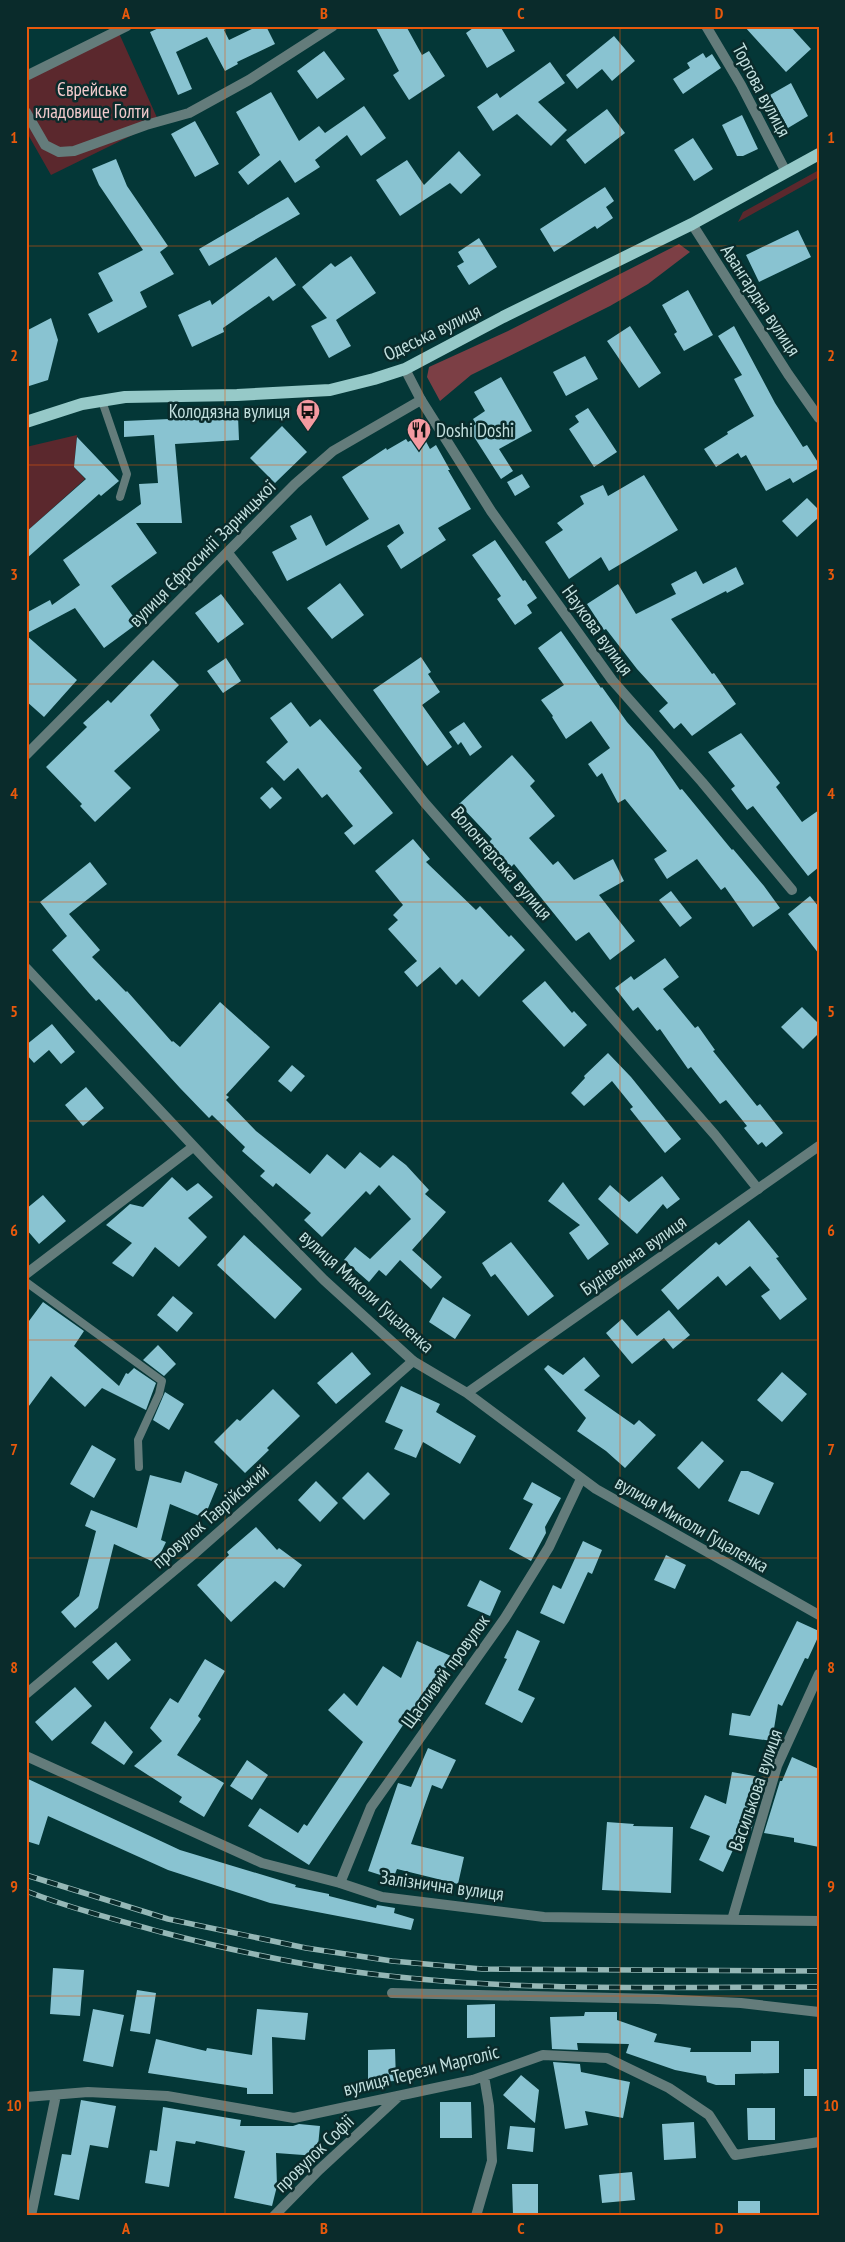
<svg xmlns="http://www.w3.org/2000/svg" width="845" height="2242" font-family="'PT Sans Narrow',sans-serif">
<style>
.green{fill:#5b282d}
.forest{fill:#7c3f45}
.building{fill:#89c3d1}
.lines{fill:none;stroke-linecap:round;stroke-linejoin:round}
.service{stroke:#647c7b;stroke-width:8}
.minor{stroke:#647c7b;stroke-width:10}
.tertiary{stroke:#647c7b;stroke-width:10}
.primary{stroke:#96c9c8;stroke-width:12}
.rail-casing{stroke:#95b7b6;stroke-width:5.5}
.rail{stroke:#0a2b2b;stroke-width:4;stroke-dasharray:11;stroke-linecap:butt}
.grid{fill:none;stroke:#e8590c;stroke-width:1;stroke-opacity:0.55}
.labels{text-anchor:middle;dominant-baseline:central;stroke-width:5;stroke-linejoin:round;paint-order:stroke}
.park-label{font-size:19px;fill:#f2cacc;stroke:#0a2b2b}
.street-label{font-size:19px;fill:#c2dfde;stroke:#0a2b2b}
.poi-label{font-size:19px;fill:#c2dfde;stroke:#0a2b2b;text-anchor:end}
.neatline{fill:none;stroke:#e8590c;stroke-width:2}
.grid-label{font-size:16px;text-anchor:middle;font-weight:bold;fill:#e8590c}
</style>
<rect width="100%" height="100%" fill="#043737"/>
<path class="green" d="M118,31L159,122L51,175L26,131V76Z
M819,170V177L738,222L743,212Z
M77,435L74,467L85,479L26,532V447Z"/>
<path class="forest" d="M679,244L690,252L648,284L610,306L471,375L440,401L427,377L429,367L508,331Z"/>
<path class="building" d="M163,26H230L224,30L229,40L258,26H266L275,44L237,62L238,64L225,71L207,37L176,52L192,89L178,95L150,32Z
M375,26H406L422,55L429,51L445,76L409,100L393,75L399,71Z
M476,26H500L515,51L487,68L466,33Z
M744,26H790L811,49L786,72Z
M614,36L635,61L612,81L602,69L577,89L566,75Z
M324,51L345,79L317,99L297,71Z
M703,53L706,58L712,54L721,68L683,94L673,79L690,68L687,63Z
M550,62L565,83L538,102L567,130L551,146L517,114L493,131L477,107L497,93L500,98Z
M791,83L808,116L788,128L770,95Z
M271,92L299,141L319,126L325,133L364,106L386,138L361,156L347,135L315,160L320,167L295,183L280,160L248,185L238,172L260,155L236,112Z
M607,109L625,133L585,164L566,140Z
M742,115L758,149L743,156H737L722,125Z
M195,121L219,164L195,177L171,134Z
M693,138L713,169L694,181L674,150Z
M459,151L481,175L461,194L450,183L400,216L376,180L407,160L424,185Z
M116,159L127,186L168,246L160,252L174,274L140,292L147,307L98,333L88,314L113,301L98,273L143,250L99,185L92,169Z
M605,187L614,201L606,207L613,218L597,229L595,226L554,252L540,229Z
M288,197L300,214L209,266L199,249Z
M798,230L811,257L759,282L746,255Z
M479,238L497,267L469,285L457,266L464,262L458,252Z
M351,256L376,293L336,320L351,346L329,358L311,326L327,318L302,287L331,263L335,267Z
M276,257L296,285L273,301L269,296L223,328L224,332L192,347L178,315L210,300L212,305Z
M688,290L713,335L684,351L674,334L677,332L662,305Z
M51,318L58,340L48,380L26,387V331Z
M630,326L661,373L639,388L607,341Z
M734,326L775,403L803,447L807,445L819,464V468L793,483L790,478L766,491L746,455L741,458L738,453L716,467L704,449L728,434L727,432L754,416L734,379L742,375L718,336Z
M585,356L598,379L566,396L553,372Z
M501,377L532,431L499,449L513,471L501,479L469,429L476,424L473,419L485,411L474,392Z
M588,408L617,452L594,467L569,429L579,422L575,416Z
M238,416L239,440L175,444L182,523H136L157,553L111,586L138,623L104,648L75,608L26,634V613L50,600L52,605L80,585L63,560L141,504L139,484L158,483L154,435L124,437V421Z
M282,426L307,452L275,483L250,458Z
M422,434L430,449L436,445L450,470H448L471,509L438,528L446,540L401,569L387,546L404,533L399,524L287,581L272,552L297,539L290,526L311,515L326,546L369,519L342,477L386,448L387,450L406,439L408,442Z
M77,437L119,481L101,496L99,494L26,559V532L86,479L74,467Z
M522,474L530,487L515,496L507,482Z
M644,475L678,530L609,571L601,557L569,579L545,542L563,530L557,523L584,504L580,496L603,485L608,496Z
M807,498L819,510V517L797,537L782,521Z
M495,540L523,581L525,580L537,598L527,605L532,613L515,625L497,599L501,596L472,555Z
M736,567L744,584L727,593L726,591L671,619L712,674L714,673L736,704L692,736L681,723L674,729L659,711L668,703L637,669L606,629L604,630L587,604L618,584L636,614L676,594L671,584L696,571L703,584Z
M340,583L364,615L332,639L307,608Z
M221,594L244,624L218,643L195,613Z
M561,631L601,688L602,687L627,722L653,751L680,790L682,789L732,850L733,849L764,886L780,908L753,927L725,887L721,890L697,859L667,879L654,859L667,851L625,799L618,803L602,773L597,777L588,764L610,748L591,721L566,739L552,717L553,716L541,700L564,685L538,648Z
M26,635L77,680L44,717L26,701Z
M421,657L431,672L428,674L440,692L422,705L452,747L427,766L373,690Z
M226,658L241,681L223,693L207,671Z
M153,660L179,685L150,715L160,730L114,771L131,788L95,822L80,806L82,804L46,767L87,727L83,723L108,700L111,703Z
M291,702L310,727L320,719L362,768L359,771L393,813L354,845L344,833L353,826L327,794L322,798L298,768L284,781L266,762L288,742L270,718Z
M464,722L482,747L470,756L461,742L458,745L449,732Z
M741,733L780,783L776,787L802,822L819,810V867L808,876L753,806L747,810L731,789L735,786L708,752Z
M512,755L535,781L530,786L555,816L529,838L553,865L558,861L574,880L613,859L624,881L599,895L635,941L610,960L589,932L576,941L514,864L511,867L489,842L492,839L459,804Z
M272,787L282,798L270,809L260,798Z
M413,839L430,859L426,862L476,910L480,906L509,937L511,935L525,950L479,997L462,979L456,985L440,967L417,987L404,972L417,961L388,929L398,920L393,915L403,905L375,871Z
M90,862L107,884L69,914L100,950L92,957L126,992L127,991L172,1042L173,1041L180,1047L220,1002L270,1047L226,1095L229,1097L226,1100L256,1131L310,1174L327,1154L345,1169L360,1152L380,1168L393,1155L406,1165L429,1190L425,1194L446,1212L412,1250L442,1277L431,1289L400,1260L386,1276L379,1270L369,1282L344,1260L355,1247L370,1259L411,1219L379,1185L370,1195L366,1191L322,1237L304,1220L311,1213L276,1183L273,1187L260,1176L265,1171L242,1151L245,1147L212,1115L209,1118L180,1088L99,999L96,1001L88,992L52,950L67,936L40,902Z
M671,891L692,918L680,927L659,900Z
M810,896L819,907V954L788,914Z
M665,958L679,977L663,989L695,1028L698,1026L715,1050L713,1051L757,1106L760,1104L783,1133L766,1147L762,1142L758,1145L744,1128L747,1126L726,1100L720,1104L691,1067L688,1069L660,1029L657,1031L638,1007L633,1011L615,988L631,976L634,980Z
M545,981L572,1013L574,1011L587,1025L564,1047L522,1001Z
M802,1007L819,1024V1033L803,1049L781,1027Z
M52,1024L75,1052L61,1064L49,1050L34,1063L26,1054V1045Z
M608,1053L631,1077L681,1139L665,1153L630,1109L633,1107L612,1081L584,1106L571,1093L585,1078L584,1076Z
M292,1065L305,1076L291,1092L278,1081Z
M86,1087L104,1108L83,1126L65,1105Z
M662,1176L680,1199L667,1209L663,1204L637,1234L598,1199L610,1185L629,1202Z
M172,1177L187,1191L198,1183L213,1197L188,1218L207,1237L179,1267L155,1247L133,1277L112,1263L132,1243L106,1225L130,1204L143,1207Z
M563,1182L609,1244L588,1260L569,1233L580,1225L548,1201Z
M43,1195L66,1221L39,1244L26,1229V1209Z
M749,1220L779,1257L776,1258L807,1299L780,1320L761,1296L770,1290L750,1266L726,1286L718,1276L678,1310L661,1290L716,1242L719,1245Z
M244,1235L302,1289L275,1319L217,1265Z
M511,1242L554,1296L528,1316L495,1274L491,1277L482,1263Z
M173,1296L193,1313L177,1332L157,1315Z
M443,1297L471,1315L455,1339L429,1322Z
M43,1302L84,1331L74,1346L119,1386L126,1373L128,1374L134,1368L156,1383L146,1410L102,1388L85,1407L51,1376L26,1410V1325Z
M669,1310L690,1335L673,1349L664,1338L632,1364L606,1333L622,1319L637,1336Z
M158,1345L176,1364L164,1376L143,1360Z
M352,1352L371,1374L336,1404L317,1383Z
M584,1357L600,1376L584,1390L634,1425L639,1420L656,1435L625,1468L606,1451L577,1431L586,1418L544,1369L548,1365L563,1375Z
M782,1372L807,1394L782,1422L757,1400Z
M401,1386L440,1404L436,1412L476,1436L460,1464L423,1442L416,1458L394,1449L403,1430L385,1422Z
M273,1389L300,1416L267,1448L269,1450L245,1473L214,1442L237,1419L240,1421Z
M165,1392L184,1404L169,1430L153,1420Z
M702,1441L724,1461L699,1489L677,1468Z
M92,1445L116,1459L94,1498L70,1484Z
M185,1471L218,1484L204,1518L170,1504L161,1540L166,1542L156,1563L114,1544L98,1608L75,1628L61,1612L79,1596L96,1531L85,1526L91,1510L137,1528L150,1475L181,1483Z
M741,1471H748L774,1483L759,1515L728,1501Z
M368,1472L390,1494L364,1520L342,1498Z
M316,1481L338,1503L320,1522L298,1500Z
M532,1482L561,1498L545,1527L546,1533L531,1561L509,1549L533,1504L523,1499Z
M256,1527L277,1550L279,1548L302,1565L284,1588L275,1581L231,1622L197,1585L229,1555L227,1552Z
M583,1541L602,1550L592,1574L588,1572L564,1624L540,1613L553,1585L561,1589Z
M666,1555L686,1565L675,1589L654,1580Z
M480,1580L501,1591L490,1616L467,1606Z
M797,1621L819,1631V1635L808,1659L805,1658L782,1706L778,1704L772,1741L729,1735L732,1713L750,1716Z
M517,1630L540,1641L518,1690L535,1698L522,1723L485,1704L507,1659L504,1658Z
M417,1641L451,1656L445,1669L431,1690L428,1688L309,1865L248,1826L260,1808L298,1833L304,1824L307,1826L363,1742L328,1710L344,1693L357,1706L383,1666L401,1678Z
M116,1642L131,1660L108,1680L92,1662Z
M205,1659L225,1671L198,1716L201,1719L177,1755L224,1783L204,1817L179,1802L182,1797L134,1766L162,1741L150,1728L170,1698L178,1703Z
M75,1687L92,1706L52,1741L35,1722Z
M105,1721L133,1752L124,1765L91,1743Z
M428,1748L456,1760L442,1789L432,1785L411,1844L464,1857L458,1884L397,1869L393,1879L368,1871L398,1783L411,1787Z
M792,1757L819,1769V1847L794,1842V1838L764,1833L780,1781H782Z
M247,1760L268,1775L252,1800L230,1786Z
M732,1772L766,1778L751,1831L742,1830L723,1872L699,1860L710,1836L690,1828L705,1795L726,1804Z
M26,1778L180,1850L296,1885L295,1887L329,1894V1896L376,1908L377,1905L395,1908L394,1913L414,1919L411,1930L270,1903L168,1870L48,1816L39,1845L26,1841Z
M607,1822L634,1824L633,1826L673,1827L671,1893L602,1890Z
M53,1968L84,1970L80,2016L50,2014Z
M137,1990L156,1993L150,2034L130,2031Z
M495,2004V2037L467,2038V2005Z
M93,2009L124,2015L113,2067L83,2061Z
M257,2009L308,2013L305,2040L272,2037L273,2094H247V2088L148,2073L156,2039L206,2051L207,2048L252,2055Z
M585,2012H617V2020L657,2034L654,2042L691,2048L690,2052H751V2041H779V2073L735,2074V2085H716L707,2082L706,2076L675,2070L626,2053L629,2044L577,2043L578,2050L552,2049L550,2017L584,2016Z
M395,2049L396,2081L368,2082V2050Z
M553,2062L580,2064L581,2072L630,2082L623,2118L585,2111L588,2125L565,2129Z
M804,2069H819V2096H804Z
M521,2075L539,2090L535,2123L503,2095Z
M81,2100L116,2106L108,2148L90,2145L79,2200L54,2195L62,2154L71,2155Z
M440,2102H471L472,2138H440Z
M163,2107L241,2120L240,2126H293L299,2124L320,2126L317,2156L276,2153L277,2186L272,2206L234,2198L245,2151L196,2141L195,2144L176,2141L169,2187L145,2183L150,2150L157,2151Z
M747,2108H775V2140H748Z
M694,2122L696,2158L664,2160L662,2124Z
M510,2126L535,2128L533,2152L507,2149Z
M632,2172L635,2200L602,2203L599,2175Z
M512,2184H538V2214L513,2215Z
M738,2201H760V2216H738Z"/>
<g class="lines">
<path class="service" d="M102,401L127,474L120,497
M26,1282L162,1381L159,1394L138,1440L139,1467"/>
<path class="minor" d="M706,26L741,85L786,172
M26,76L127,26
M26,112L45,145L59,152L74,151L146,125L189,113L249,80L333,26
M692,224L788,374L819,418
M421,400L491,511L612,680L702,782L792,890
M228,553L424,802L715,1135L758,1189
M26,1274L193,1147
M26,1694L194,1554L413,1361
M26,1756L262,1863L340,1883L382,1897L544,1917L819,1921
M340,1883L371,1807L505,1618L549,1547L581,1479
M732,1920L777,1766L819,1674
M392,1993L658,1999L741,2003L819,2012
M26,2097L88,2092L167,2096L294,2118L473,2080L543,2055L607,2058L669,2088L709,2115L735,2155L819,2142
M31,2216L56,2095
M274,2216L319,2170L399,2096
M476,2216L492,2161L489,2106L484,2076"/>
<path class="tertiary" d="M26,755L295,484L333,451L421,400L405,369
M26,968L213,1167L324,1280L413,1361L467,1393L596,1489L819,1615
M467,1393L819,1146"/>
<path class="primary" d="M26,422L82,404L125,397L237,395L330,390L374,379L405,369L503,317L692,224L819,154"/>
<defs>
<path id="rail" d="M26,1875L168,1919L306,1948L392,1961L482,1969L819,1971
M26,1891C70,1908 116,1920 161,1932C218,1947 277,1960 335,1969C494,1993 658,1987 819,1987"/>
</defs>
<use href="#rail" class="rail-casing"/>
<use href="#rail" class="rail"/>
</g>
<path class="grid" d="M225,26V2216M422,26V2216M620,26V2216M26,246H819M26,465H819M26,684H819M26,902H819M26,1121H819M26,1340H819M26,1558H819M26,1777H819M26,1996H819"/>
<defs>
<symbol id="bus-pin" viewBox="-11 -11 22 30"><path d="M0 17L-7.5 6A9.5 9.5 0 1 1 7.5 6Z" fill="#f49aa1" stroke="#0a2b2b"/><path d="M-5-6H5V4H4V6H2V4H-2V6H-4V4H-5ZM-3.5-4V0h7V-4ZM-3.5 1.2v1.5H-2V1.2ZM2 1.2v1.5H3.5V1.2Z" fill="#111"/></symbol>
<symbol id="restaurant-pin" viewBox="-11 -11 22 30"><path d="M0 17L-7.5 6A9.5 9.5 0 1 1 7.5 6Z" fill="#f49aa1" stroke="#0a2b2b"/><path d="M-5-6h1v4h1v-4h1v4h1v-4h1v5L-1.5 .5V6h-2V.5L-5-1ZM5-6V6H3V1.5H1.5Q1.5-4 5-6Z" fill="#111"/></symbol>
</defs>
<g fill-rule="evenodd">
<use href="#bus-pin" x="294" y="397" width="28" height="38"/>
<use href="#restaurant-pin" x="405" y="416" width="28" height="38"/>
</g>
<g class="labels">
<g class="park-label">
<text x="92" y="89">Єврейське<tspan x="92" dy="22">кладовище Голти</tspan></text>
</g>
<g class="street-label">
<text transform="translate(762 90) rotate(62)">Торгова вулиця</text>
<text transform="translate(761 300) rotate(57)">Авангардна вулиця</text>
<text transform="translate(432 332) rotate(-26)">Одеська вулиця</text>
<text transform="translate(202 553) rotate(-45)">вулиця Єфросинії Зарницької</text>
<text transform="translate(598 630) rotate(54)">Наукова вулиця</text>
<text transform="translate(502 863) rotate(49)">Волонтерська вулиця</text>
<text transform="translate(633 1255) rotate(-35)">Будівельна вулиця</text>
<text transform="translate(367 1291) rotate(42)">вулиця Миколи Гуцаленка</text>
<text transform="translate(210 1516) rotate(-41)">провулок Таврійський</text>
<text transform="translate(692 1524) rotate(30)">вулиця Миколи Гуцаленка</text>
<text transform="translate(445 1671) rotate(-54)">Щасливий провулок</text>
<text transform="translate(755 1790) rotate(-71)">Василькова вулиця</text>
<text transform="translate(442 1885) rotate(8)">Залізнична вулиця</text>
<text transform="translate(421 2070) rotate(-14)">вулиця Терези Марголіс</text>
<text transform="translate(314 2153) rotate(-44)">провулок Софії</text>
</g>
<g class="poi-label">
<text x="290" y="411">Колодязна вулиця</text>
<text x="436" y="430" text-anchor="start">Doshi Doshi</text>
</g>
</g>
<rect width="845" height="2242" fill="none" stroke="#0a2b2b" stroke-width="55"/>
<rect x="28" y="28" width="790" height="2186" class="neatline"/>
<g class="grid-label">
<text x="126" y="19">A</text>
<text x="324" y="19">B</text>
<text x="521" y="19">C</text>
<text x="719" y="19">D</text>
<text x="14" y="143">1</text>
<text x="831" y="143">1</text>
<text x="14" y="361">2</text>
<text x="831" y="361">2</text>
<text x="14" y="580">3</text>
<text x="831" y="580">3</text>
<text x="14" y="799">4</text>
<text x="831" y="799">4</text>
<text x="14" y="1017">5</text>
<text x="831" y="1017">5</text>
<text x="14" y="1236">6</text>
<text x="831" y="1236">6</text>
<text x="14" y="1455">7</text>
<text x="831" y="1455">7</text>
<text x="14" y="1673">8</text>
<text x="831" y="1673">8</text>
<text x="14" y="1892">9</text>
<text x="831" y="1892">9</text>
<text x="14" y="2111">10</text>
<text x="831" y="2111">10</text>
<text x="126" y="2234">A</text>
<text x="324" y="2234">B</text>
<text x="521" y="2234">C</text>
<text x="719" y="2234">D</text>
</g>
</svg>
